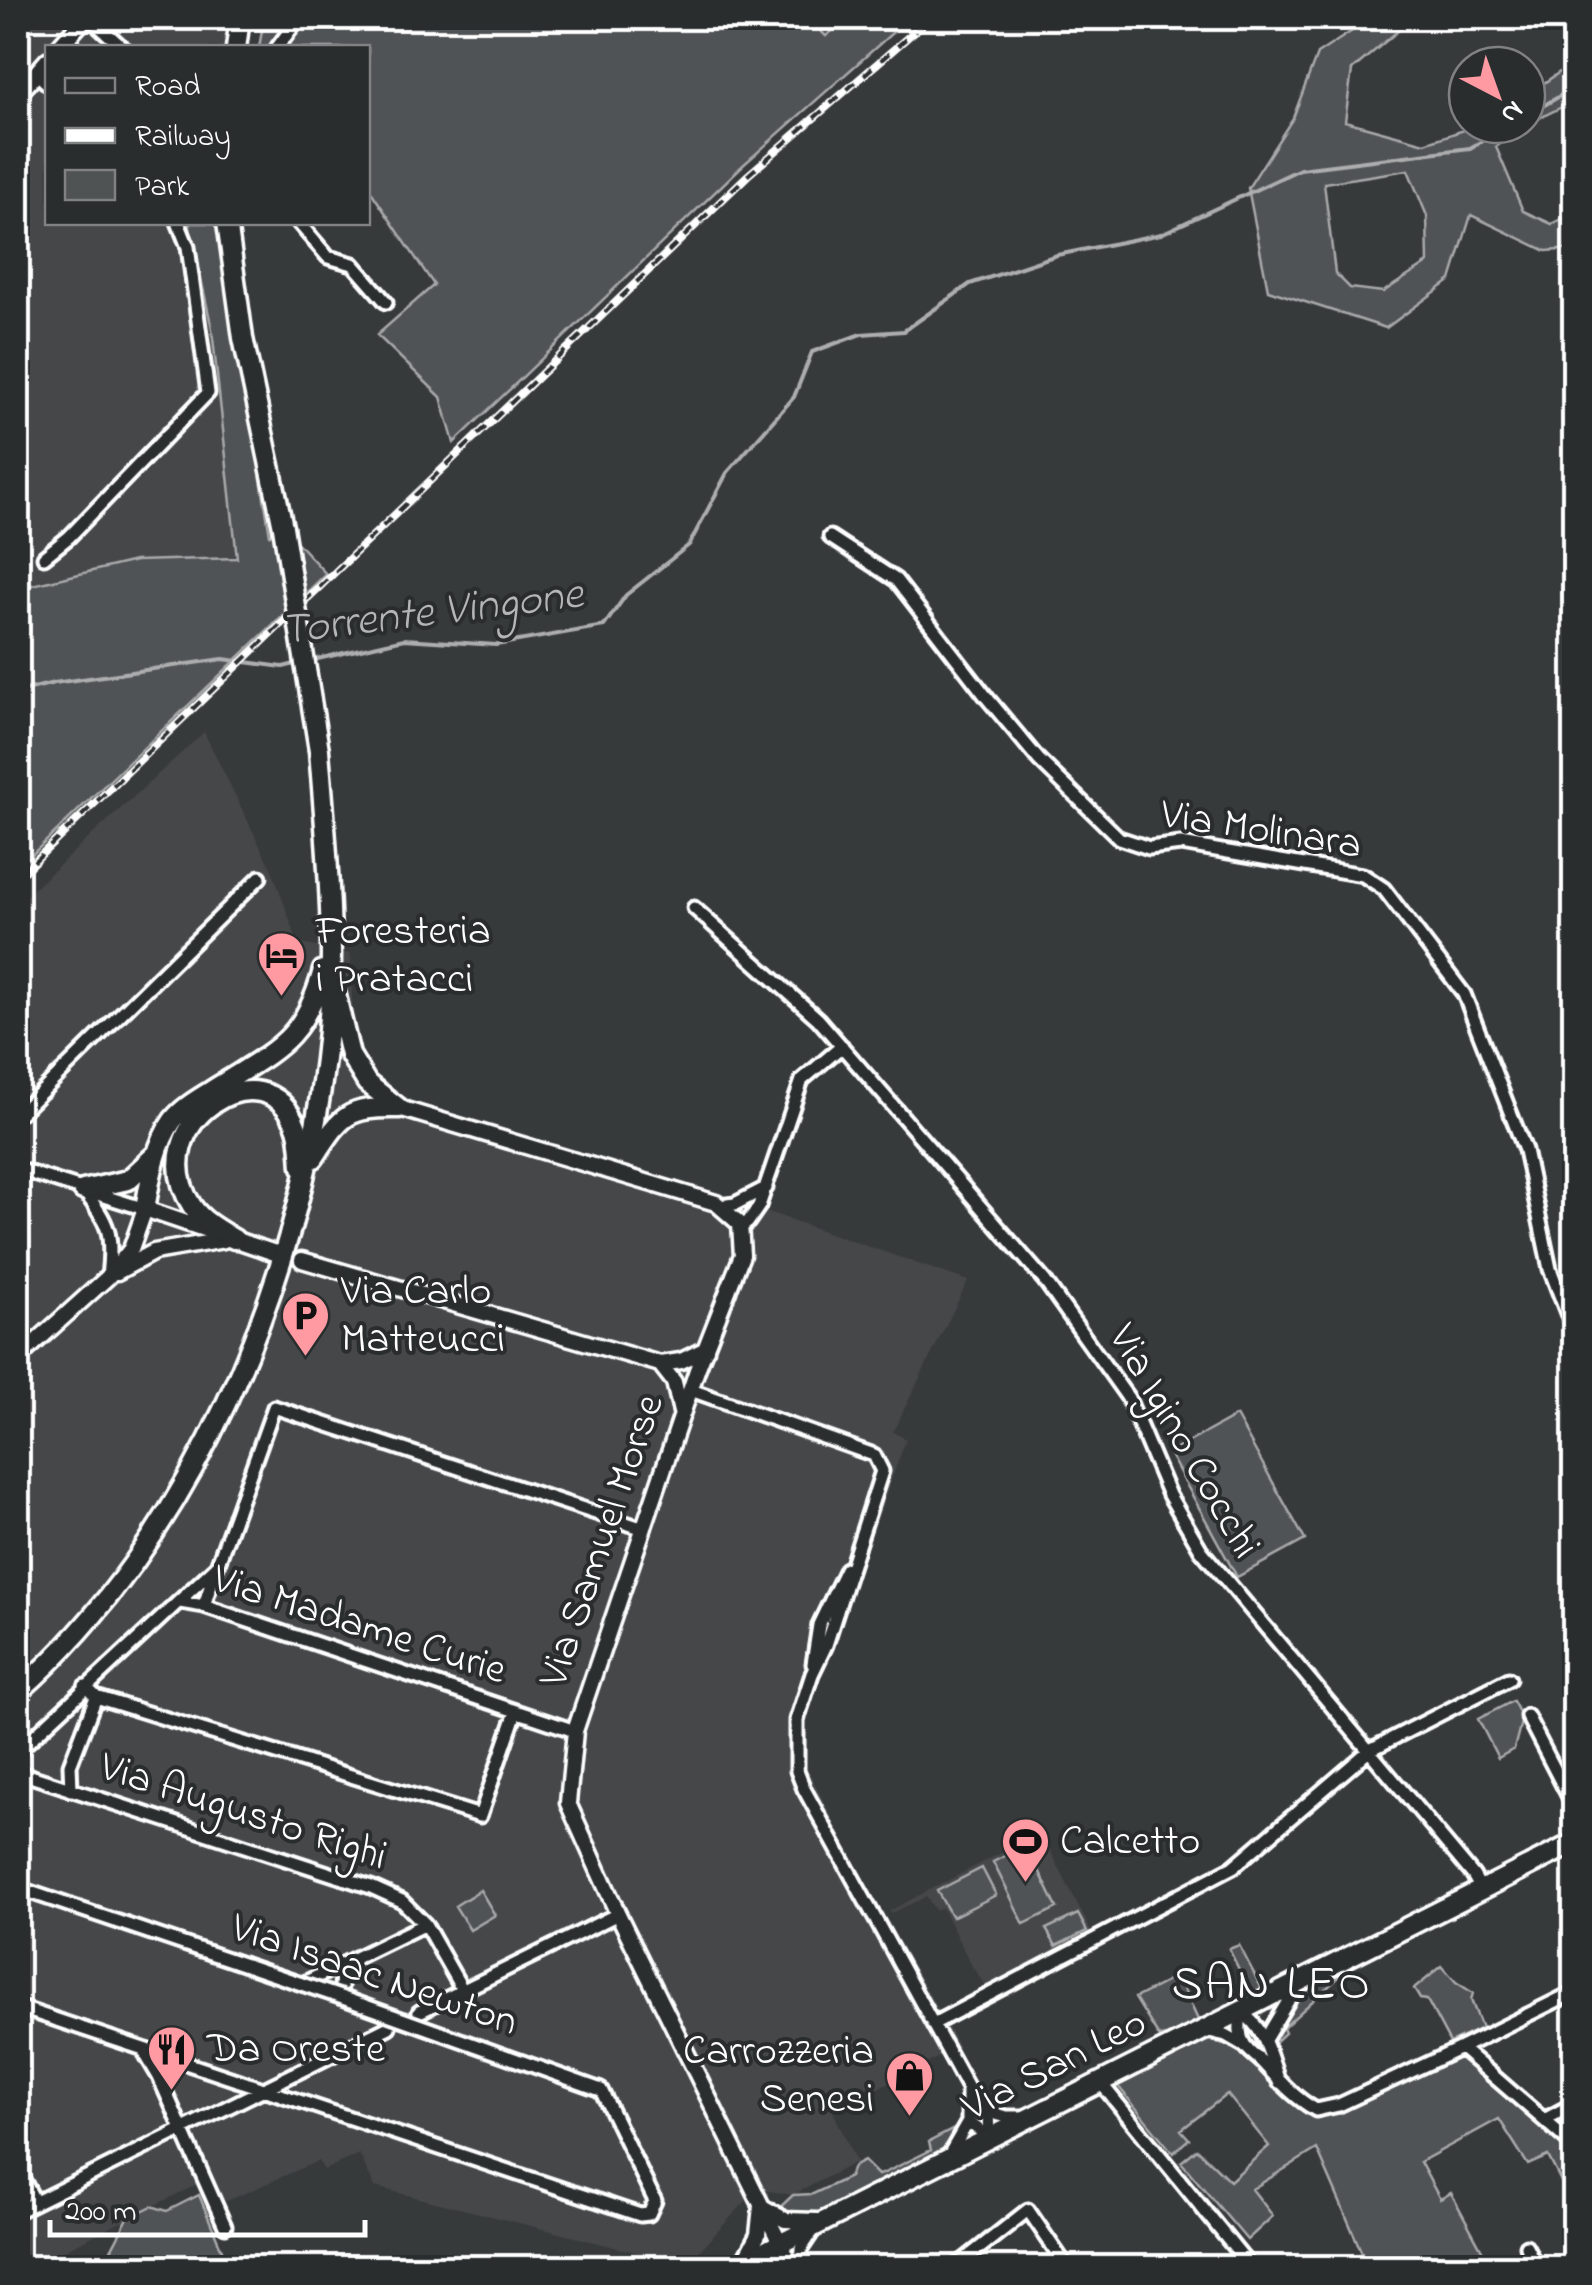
<svg xmlns="http://www.w3.org/2000/svg" width="1592" height="2285" font-family="'Indie Flower',sans-serif">
<style>
.built{fill:#444748}
.green{fill:#505354;stroke:#a8a9aa;stroke-width:2.5;fill-rule:evenodd}
.lines{fill:none;stroke-linecap:round;stroke-linejoin:round}
.stream{stroke:#adaeaf;stroke-width:4}
.minor-casing{stroke:#fff;stroke-width:19}
.tertiary-casing{stroke:#fff;stroke-width:21}
.secondary-casing{stroke:#fff;stroke-width:22}
.primary-casing{stroke:#fff;stroke-width:25}
.minor{stroke:#2a2d2e;stroke-width:11}
.tertiary{stroke:#2a2d2e;stroke-width:14}
.secondary{stroke:#2a2d2e;stroke-width:15}
.primary{stroke:#2a2d2e;stroke-width:18}
.rail-casing{stroke:#fff;stroke-width:8}
.rail{stroke:#2a2d2e;stroke-width:4;stroke-dasharray:11;stroke-linecap:butt}
.minor-bridge-casing{stroke:#fff;stroke-width:19;stroke-linecap:butt}
.primary-bridge-casing{stroke:#fff;stroke-width:25;stroke-linecap:butt}
.minor-bridge{stroke:#2a2d2e;stroke-width:11}
.primary-bridge{stroke:#2a2d2e;stroke-width:18}
.labels{text-anchor:middle;dominant-baseline:central;stroke-width:8;stroke-linejoin:round;paint-order:stroke}
.street-label{font-size:42px;fill:#fff;stroke:#2a2d2e}
.poi-label{font-size:42px;fill:#fff;stroke:#2a2d2e;text-anchor:start}
.water-label{font-size:45px;font-style:italic;fill:#b4b5b5;stroke:#2a2d2e}
.quarter-label{font-size:48px;letter-spacing:2.5px;fill:#fff;stroke:#2a2d2e}
</style>
<rect width="100%" height="100%" fill="#373a3b"/>
<filter id="ink" filterUnits="userSpaceOnUse"><feTurbulence type="fractalNoise" baseFrequency=".01" numOctaves="2"/><feDisplacementMap in="SourceGraphic" scale="20" xChannelSelector="R" yChannelSelector="G"/><feConvolveMatrix kernelMatrix="1 2 1 2 8 2 1 2 1" color-interpolation-filters="sRGB"/></filter>
<g filter="url(#ink)">
<path class="built" d="M18,18H85L58,47L48,48L47,60L18,94Z
M97,18H229L224,47L70,48Z
M47,73L48,222L189,223L212,328L237,558L135,561L24,587L18,592V106Z
M204,732L273,872L298,943L351,954L353,1040L375,1082L399,1099L713,1193L968,1281L893,1432L906,1439L807,1717L806,1766L854,1861L959,2047L833,2111L856,2162L793,2195L769,2191L747,2200L686,2265L375,2187L359,2154L324,2170L318,2161L227,2201L196,2185L32,2266L18,2238V903Z
M1041,1832L1092,1933L986,1987L973,1968L942,1908L936,1911L926,1897L891,1913L889,1911Z"/>
<path class="green" d="M264,18H807L826,36L848,18H909L741,167L454,443L441,397L377,335L434,285L368,187V48H259Z
M1372,18H1413L1352,70L1345,121L1425,143L1479,125H1525L1496,147L1523,211L1552,224L1574,213V249L1546,251L1471,215L1451,280L1386,328L1268,290L1248,188L1293,118L1317,54ZM1408,170L1427,216L1428,263L1383,292L1350,288L1335,273L1324,183Z
M1574,62V101L1527,124V95Z
M189,223H220L270,535L283,527L326,574L19,867L18,592L24,587L135,561L237,558L212,329Z
M1236,1416L1305,1540L1237,1577L1169,1453Z
M1513,1701L1522,1718L1514,1749L1498,1758L1478,1719Z
M1027,1845L1057,1908L1024,1924L993,1862Z
M982,1868L996,1895L952,1917L937,1891Z
M480,1890L495,1915L470,1930L455,1906Z
M1078,1914L1087,1931L1056,1946L1046,1929Z
M1239,1945L1262,1989L1251,1994L1229,1949Z
M1442,1966L1456,1982L1473,1993L1471,2000L1482,2028L1450,2043L1427,2000L1420,1999L1414,1989Z
M1336,1972L1340,1976L1283,2028L1285,2033L1272,2045C1273,2009 1309,1988 1336,1972Z
M1178,1976L1198,2020L1167,2036L1159,2037L1135,1998Z
M1208,2040L1243,2049L1294,2103L1319,2116L1341,2112L1459,2058L1563,2145L1574,2169V2207L1548,2156L1528,2165L1499,2119L1420,2162L1440,2199L1451,2193L1491,2267H1368L1317,2149L1252,2189L1273,2216L1247,2240L1181,2162L1197,2149L1230,2181L1269,2146L1227,2094L1181,2130L1189,2139L1173,2153L1118,2086Z
M960,2126L946,2149L938,2156L815,2215L790,2216L776,2211L793,2195L813,2194L849,2177L853,2167L864,2161L878,2175L882,2174L931,2150L929,2142Z
M199,2195L229,2267H97L109,2254L128,2218L152,2206L167,2211Z"/>
<g class="lines">
<path class="stream" d="M1527,115L1574,88
M309,661L404,639L496,645L604,626L626,595L689,545L727,473L794,397L812,352L861,334L904,331L970,284L1057,255L1161,234L1300,169L1470,148L1510,125
M18,692L54,683L223,659L283,667L299,663"/>
<defs>
<path id="minor" d="M90,18L123,48
M277,48L299,18
M36,73L48,84
M298,222L328,257L353,264L386,302
M830,537L896,580L988,699L1039,760L1119,838L1149,848L1181,844L1363,875L1384,889L1464,994L1525,1150L1550,1269L1574,1331
M44,557L69,537L208,393L188,247L178,222
M694,908L818,1019L1044,1280L1128,1398L1169,1495L1201,1550L1473,1875L1481,1889
M18,1115L260,877
M18,1169L145,1209
M83,1190C110,1224 113,1234 108,1277
M719,1206L735,1204L766,1188
M740,1228L748,1222L759,1206L802,1080L842,1046
M691,1390L874,1455L882,1471L826,1645L812,1674L797,1720V1771L804,1789L968,2088V2122L989,2137L988,2112L968,2088
M180,1602L204,1606L575,1731
M204,1606L216,1568
M813,1664L819,1625L846,1569
M85,1686L96,1697L480,1816L516,1712
M1527,1716L1570,1799L1574,1798
M18,1751L217,1566L274,1407L644,1529
M18,1772L371,1887L402,1901L425,1924L463,1991
M71,1790L70,1765L96,1697
M302,1984L425,1924
M340,1997L343,1964
M18,2007L640,2215L649,2214L655,2201L601,2090
M419,2012L618,1914
M935,2023L1233,1867L1370,1750L1509,1679
M1205,2030L1226,2035L1245,2046
M1266,2038L1297,1986
M1461,2048L1574,1992
M143,2050L159,2077L225,2226
M1100,2082L1251,2268
M1279,2082C1269,2054 1266,2029 1241,2012C1240,2023 1238,2034 1244,2044C1248,2051 1256,2056 1261,2061C1279,2080 1293,2097 1316,2110L1339,2105L1461,2048L1574,2146
M988,2112L1007,2117H1028
M1544,2120L1574,2104
M948,2157L968,2122
M18,2170L35,2202
M18,2211L389,2027
M780,2243L794,2268
M1526,2246L1537,2268
M749,2261L773,2263L782,2268
M800,2268L801,2249L813,2231
M954,2268L1028,2210L1065,2264"/>
<path id="tertiary" d="M399,1108L716,1203L740,1224L742,1255L697,1370L575,1731L568,1803L618,1914L780,2243
M302,1260L660,1364L681,1361L706,1349
M117,1272L154,1252L224,1240
M18,1358L108,1277L131,1249L145,1209L275,1253
M660,1364L674,1382L681,1412
M744,2261L758,2235L761,2206L785,2220L817,2221"/>
<path id="secondary" d="M58,48L85,18
M18,94L48,60"/>
<path id="primary" d="M236,48L240,18
M227,222L243,338L283,527
M336,996L350,1055L367,1083L399,1108
M314,1158C342,1115 346,1107 399,1108
M83,1190L128,1180L156,1154
M145,1209C150,1180 155,1145 173,1120C184,1106 202,1097 217,1087C275,1050 304,1041 323,970
M234,1239C219,1230 202,1221 192,1206C139,1124 266,1041 297,1128C301,1140 301,1155 302,1167
M18,1692C190,1542 299,1282 325,1059C338,957 327,852 319,750
M732,2268L1574,1843"/>
</defs>
<use href="#minor" class="minor-casing"/>
<use href="#tertiary" class="tertiary-casing"/>
<use href="#secondary" class="secondary-casing"/>
<use href="#primary" class="primary-casing"/>
<use href="#minor" class="minor"/>
<use href="#tertiary" class="tertiary"/>
<use href="#secondary" class="secondary"/>
<use href="#primary" class="primary"/>
<defs>
<path id="rail" d="M18,877L748,175L930,18"/>
</defs>
<use href="#rail" class="rail-casing"/>
<use href="#rail" class="rail"/>
<defs>
<path id="minor-bridge" d="M18,1888L340,1997L601,2090"/>
<path id="primary-bridge" d="M283,527L319,750"/>
</defs>
<use href="#minor-bridge" class="minor-bridge-casing"/>
<use href="#primary-bridge" class="primary-bridge-casing"/>
<use href="#minor-bridge" class="minor-bridge"/>
<use href="#primary-bridge" class="primary-bridge"/>
</g>
</g>
<defs>
<symbol id="hotel-pin" viewBox="-11 -11 22 30"><path d="M0 17L-7.5 6A9.5 9.5 0 1 1 7.5 6Z" fill="#ff9aa2" stroke="#2a2d2e"/><path d="M-6-4.5h1.5V1H6V5H4.5V3h-9V5H-6ZM-4 0a1.8 1.8 0 1 1 3.6 0ZM.5 0V-2.5h3Q6-2.5 6 0Z" fill="#111"/></symbol>
<symbol id="parking-pin" viewBox="-11 -11 22 30"><path d="M0 17L-7.5 6A9.5 9.5 0 1 1 7.5 6Z" fill="#ff9aa2" stroke="#2a2d2e"/><path d="M-3.5-5.5H1a3.5 3.5 0 0 1 0 7H-1V5.5H-3.5ZM-1-3.4V-.6H.8a1.4 1.4 0 0 0 0-2.8Z" fill="#111"/></symbol>
<symbol id="stadium-pin" viewBox="-11 -11 22 30"><path d="M0 17L-7.5 6A9.5 9.5 0 1 1 7.5 6Z" fill="#ff9aa2" stroke="#2a2d2e"/><path d="M0-5a6.5 5 0 1 0 0 10a6.5 5 0 1 0 0-10ZM-3.5-1.8h7v3.6h-7Z" fill="#111"/></symbol>
<symbol id="restaurant-pin" viewBox="-11 -11 22 30"><path d="M0 17L-7.5 6A9.5 9.5 0 1 1 7.5 6Z" fill="#ff9aa2" stroke="#2a2d2e"/><path d="M-5-6h1v4h1v-4h1v4h1v-4h1v5L-1.5 .5V6h-2V.5L-5-1ZM5-6V6H3V1.5H1.5Q1.5-4 5-6Z" fill="#111"/></symbol>
<symbol id="shop-pin" viewBox="-11 -11 22 30"><path d="M0 17L-7.5 6A9.5 9.5 0 1 1 7.5 6Z" fill="#ff9aa2" stroke="#2a2d2e"/><path d="M-5-2.5h2.3a2.7 3.5 0 0 1 5.4 0H5L5.5 6h-11ZM-1.5-2.5h3a1.5 2.3 0 0 0-3 0Z" fill="#111"/></symbol>
</defs>
<g fill-rule="evenodd">
<use href="#hotel-pin" x="254" y="928" width="55" height="75"/>
<use href="#parking-pin" x="278" y="1288" width="55" height="75"/>
<use href="#stadium-pin" x="998" y="1814" width="55" height="75"/>
<use href="#restaurant-pin" x="144" y="2022" width="55" height="75"/>
<use href="#shop-pin" x="882" y="2048" width="55" height="75"/>
</g>
<g class="labels">
<g class="street-label">
<text transform="translate(1261 831) rotate(9)">Via Molinara</text>
<text transform="translate(1183 1442) rotate(60)">Via Igino Cocchi</text>
<text transform="translate(603 1541) rotate(-71)">Via Samuel Morse</text>
<text transform="translate(359 1626) rotate(18)">Via Madame Curie</text>
<text transform="translate(243 1813) rotate(18)">Via Augusto Righi</text>
<text transform="translate(374 1976) rotate(19)">Via Isaac Newton</text>
<text transform="translate(1055 2066) rotate(-27)">Via San Leo</text>
</g>
<g class="poi-label">
<text x="316" y="932">Foresteria<tspan x="316" dy="48">i Pratacci</tspan></text>
<text x="341" y="1292">Via Carlo<tspan x="341" dy="48">Matteucci</tspan></text>
<text x="1060" y="1842">Calcetto</text>
<text x="207" y="2050">Da Oreste</text>
<text x="874" y="2052" text-anchor="end">Carrozzeria<tspan x="874" dy="48">Senesi</tspan></text>
</g>
<g class="water-label">
<text transform="translate(432 614) rotate(-7)">Torrente Vingone</text>
</g>
<g class="quarter-label">
<text x="1272" y="1986">SAN LEO</text>
</g>
</g>
<rect width="1592" height="2285" fill="none" stroke="#2a2d2e" stroke-width="60"/>
<rect x="30" y="30" width="1532" height="2225" fill="none" stroke="#fff" stroke-width="4" filter="url(#ink)"/>
<rect x="45" y="45" width="325" height="180" fill="#2a2d2e" stroke="#7f8182" stroke-width="2.5"/>
<rect x="65" y="78" width="50" height="15" fill="#2a2d2e" stroke="#7f8182" stroke-width="2.5"/>
<text x="135" y="95" font-size="30" fill="#ffffff">Road</text>
<rect x="65" y="128" width="50" height="15" fill="#ffffff" stroke="#7f8182" stroke-width="2.5"/>
<text x="135" y="145" font-size="30" fill="#ffffff">Railway</text>
<rect x="65" y="170" width="50" height="30" fill="#505354" stroke="#7f8182" stroke-width="2.5"/>
<text x="135" y="195" font-size="30" fill="#ffffff">Park</text>
<g transform="translate(1497 95) rotate(139)"><circle r="48" fill="#2a2d2e" stroke="#7f8182" stroke-width="2.5"/>
<path d="M0-8L18 38L0 25L-18 38Z" fill="#ff9aa2"/>
<text y="-15" font-size="28" font-weight="bold" text-anchor="middle" fill="#ffffff">N</text>
</g>
<path d="M50 2220v15h315v-15" fill="none" stroke="#ffffff" stroke-width="5"/>
<text x="65" y="2220" font-size="30" fill="#ffffff" stroke="#2a2d2e" stroke-width="8" paint-order="stroke">200 m</text>
</svg>
